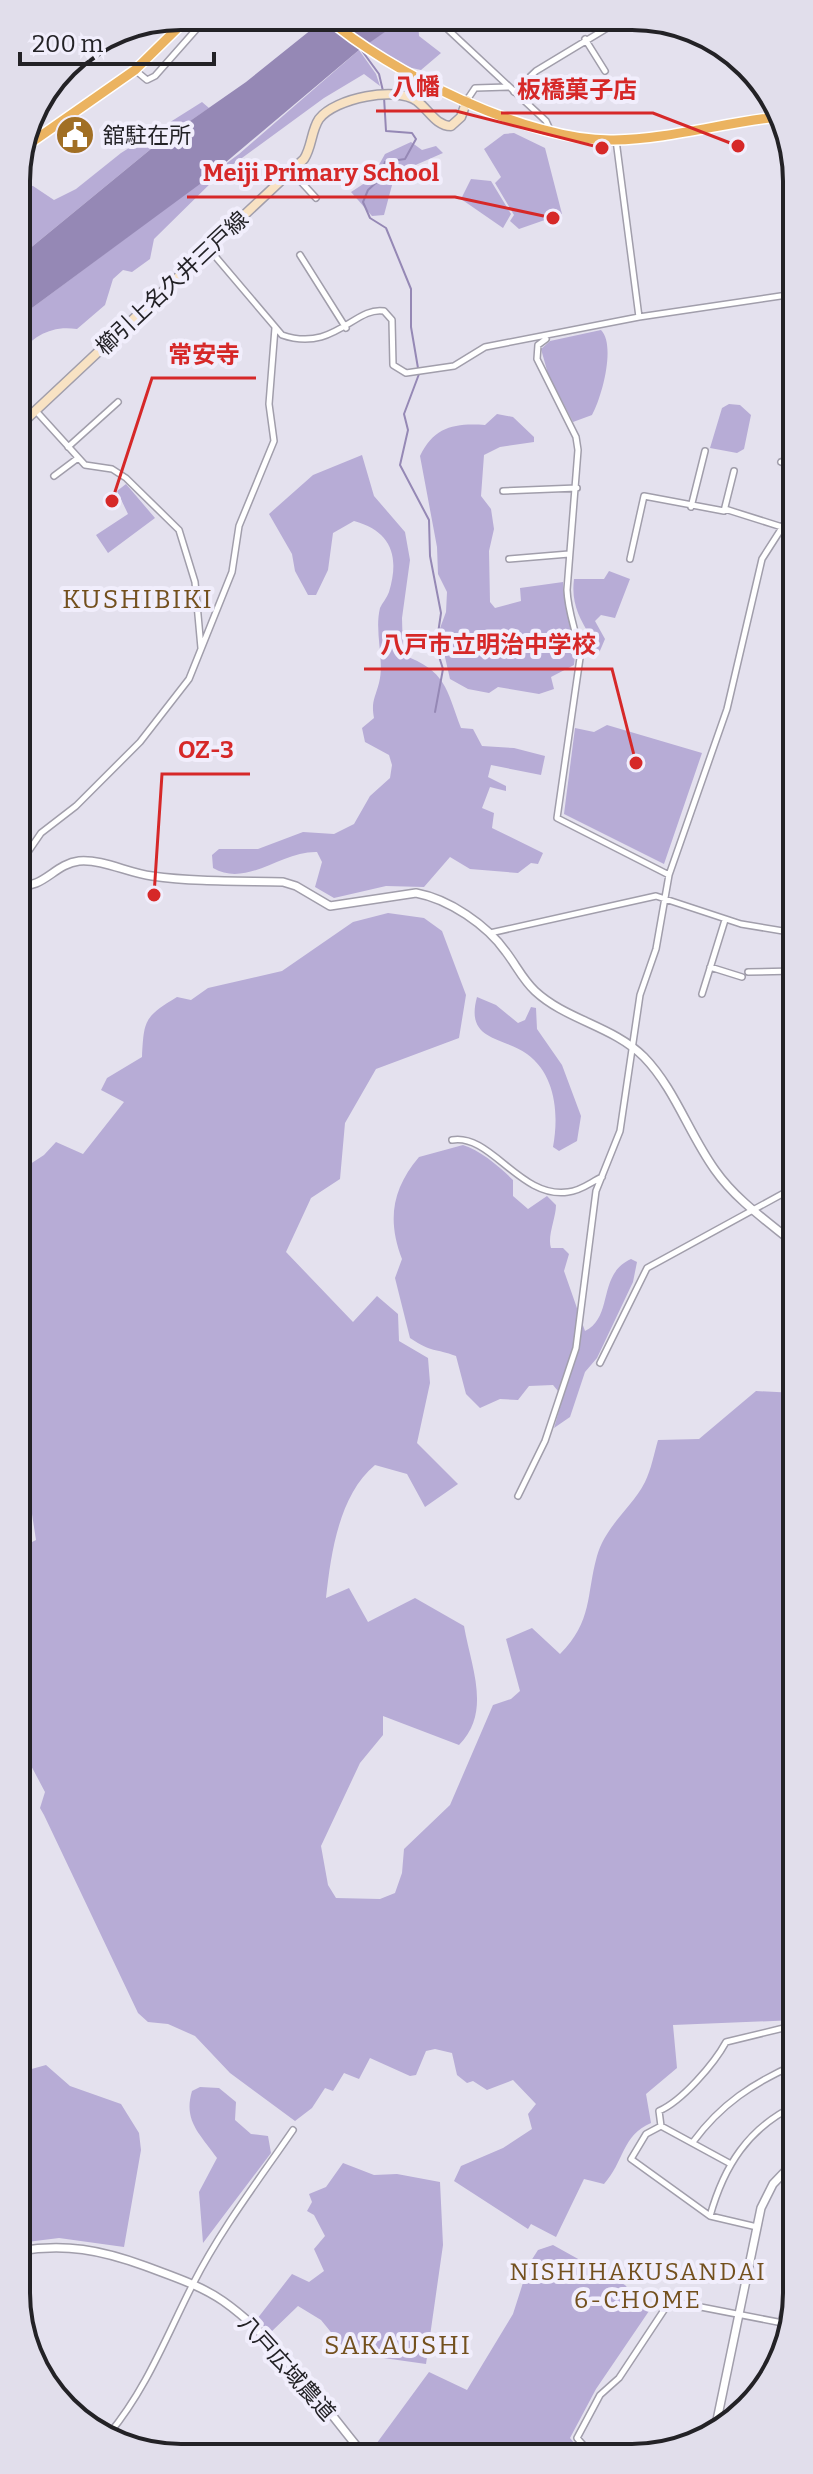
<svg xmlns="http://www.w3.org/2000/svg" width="813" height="2474" font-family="Bitter,'Noto Sans JP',serif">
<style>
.green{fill:#b7acd6}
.water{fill:#9588b5}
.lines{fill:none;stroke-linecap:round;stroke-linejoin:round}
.stream{stroke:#9588b5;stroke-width:2}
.minor-casing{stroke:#a19eab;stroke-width:8}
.tertiary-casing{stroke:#a19eab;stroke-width:10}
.secondary-casing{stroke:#a19eab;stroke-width:11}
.trunk-casing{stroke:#fff;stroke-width:12}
.minor{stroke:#fff;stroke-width:5}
.tertiary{stroke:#fff;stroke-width:7}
.secondary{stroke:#f8e2c3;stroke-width:8}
.trunk{stroke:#ebb360;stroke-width:9}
.labels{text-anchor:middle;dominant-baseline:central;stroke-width:8;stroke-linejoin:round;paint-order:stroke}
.poi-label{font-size:22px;fill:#232226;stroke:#f1eefc;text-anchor:start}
.street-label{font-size:22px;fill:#232226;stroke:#f1eefc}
.neighbourhood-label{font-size:24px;letter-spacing:2px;fill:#73501e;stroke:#f1eefc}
.quarter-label{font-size:26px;letter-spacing:2px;fill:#73501e;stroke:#f1eefc}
.rim{fill:none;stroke:#232226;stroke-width:4}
.leader{fill:none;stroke:#d62828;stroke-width:3}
.callout-dot{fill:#d62828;stroke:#f1eefc;stroke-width:3}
.callout-label{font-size:24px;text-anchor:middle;font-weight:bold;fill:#d62828;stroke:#f1eefc;stroke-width:8;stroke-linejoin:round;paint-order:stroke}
</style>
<rect width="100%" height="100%" fill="#e4e1ee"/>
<path class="green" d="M405,18H422L418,21L419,36L441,53L421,70L376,60L365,45Z
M359,50L376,74L380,86L364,74L324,98L220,174L154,239L150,259L132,272L123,270L113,279L105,305L77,329C51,325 34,336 17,355V319L239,154Z
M202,102L209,108L157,144L17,259L16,189L22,185L33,186L54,200L76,189L121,153Z
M514,133L545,148L562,214L519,229L510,221L514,215L495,183L501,177L484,149L504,134Z
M411,142L422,150L436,146L443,153L395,174L384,215L372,216L351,192L371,179L385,154Z
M471,179L491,181L511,214L503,228L461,199Z
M601,330C616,345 602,397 592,415L573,422L548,374L541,349L550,341Z
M729,404L740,405L751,415L744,449L737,453L710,448L722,408Z
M497,414L513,417L534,437V442L500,447L484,455L481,496L491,509L494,529L489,551L490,602L495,608L521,601L520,588L563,582C564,612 578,639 574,665L551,677L554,689L539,694L498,687L489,693L468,689L450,679L439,631L446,612L447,592L438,574L437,547L420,456C434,427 454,423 485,425Z
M362,455L374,496L405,532L410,560L402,618L403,655C446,671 446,688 461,728L473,729L482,746L514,748L545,756L541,775L491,765L488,777L506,786V791L490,787L482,808L494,813L492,828L543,853L538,864L531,863L518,873L470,869L450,857L424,887L386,886L334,898L315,887L322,862L317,852C281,851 247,888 213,868L212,855L219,849H258L303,832L334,834L354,824L370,796L390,778L392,765L389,755L365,742L362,728L374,718C371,702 375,698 379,683C385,660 374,632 380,608C382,603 387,598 389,592C400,556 391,531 354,521L333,533L328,570L316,595H308L295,571L292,554L269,514L313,475Z
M126,484L155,518L108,553L96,535L128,514L117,491Z
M609,571L630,579L615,618L601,615L595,621L605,639L599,653L587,648L590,636C579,617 571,603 574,579H604Z
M607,725L702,753L664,864L564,814L575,728L594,732Z
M388,913L424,918L442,931L466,995L459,1038L376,1069L345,1123L340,1179L311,1198L286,1252L353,1322L377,1296L398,1314L399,1341L428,1358L430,1383L417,1443L458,1484L425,1507L407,1474L375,1465C339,1495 331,1553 326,1598L349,1588L368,1622L415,1598L464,1626C471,1667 492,1712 459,1745L383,1716V1735L360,1763L321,1846L328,1885L336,1898L380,1899L395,1893L402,1873L404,1849L450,1805L493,1705L511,1699L520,1691L506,1639L532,1628L560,1654C593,1621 586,1595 597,1556C606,1525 631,1509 645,1482C651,1470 654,1454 658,1440L699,1439L756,1391L796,1393V2020L673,2025L677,2068L646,2094L651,2123C622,2135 624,2162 604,2184L584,2179L556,2237L531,2224L528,2229L454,2181L461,2166L503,2148L532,2129L528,2114L536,2104L513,2080L487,2090L473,2081L467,2083L457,2075L452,2053L435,2049L426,2051L416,2075L410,2076L370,2058L359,2079L344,2073L333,2091L325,2088L312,2108L295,2121L230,2073L195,2036L168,2024L148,2022L138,2013L44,1815L40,1808L45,1792L18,1741V1549L36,1540L32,1514L18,1502V1172L44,1155L56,1142L83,1154L124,1102L101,1090L107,1078L142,1057C144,1020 144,1017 177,997L191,1000L208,988L282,971L353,922Z
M477,997L496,1005L518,1023L525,1020L531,1007L536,1008L537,1029L562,1065L581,1116L577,1141L559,1151L553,1147C559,1115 556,1075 527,1054C501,1036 465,1041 477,997Z
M463,1145C480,1150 500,1167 513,1180V1196L528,1209L547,1196L556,1205C556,1218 547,1236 551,1248H563L569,1254L564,1271L585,1331C614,1317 597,1274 631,1259L637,1262L633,1282L597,1358L585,1372L570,1417L554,1428L563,1397L553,1385L529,1386L518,1400L500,1399L480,1408L466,1394L456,1356C435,1348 432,1353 410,1338L395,1278L402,1259C387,1220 392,1189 419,1157Z
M46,2065L70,2086L121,2104L139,2133L141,2150L124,2247L59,2238L19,2243V2114L22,2113L19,2085L25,2080L28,2070Z
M200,2087L219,2088L236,2102L235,2120L251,2134L268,2136L271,2153L203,2243L199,2192L217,2158C200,2134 183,2121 192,2091Z
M343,2163L374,2175L397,2174L440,2182L443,2245L426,2364L348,2353L321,2320L298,2306L270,2333L257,2319L292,2274L309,2282L324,2271L314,2249L325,2236L314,2215L307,2211L312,2202L309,2194L326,2187Z
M553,2245L625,2285L649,2311L596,2389L570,2438L584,2455H373L371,2451L429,2372L467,2390L513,2314L529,2264L538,2250Z"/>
<path class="water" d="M327,17L405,18L359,50L200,184L17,319V259L157,144L246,82Z"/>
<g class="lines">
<path class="stream" d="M360,48L379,74L383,91
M384,97L386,131L412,133L416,139L405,159L385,162L379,180L368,190L363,202L370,218L386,228L411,289V327L419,374L404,414L408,430L400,465L429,520L430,556L441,613L436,647L443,669L435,712"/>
<defs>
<path id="minor" d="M441,23L546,121L551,132
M585,39L605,71
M135,70L147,80L155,76L208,16
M514,92L536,71L622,19
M467,100L475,88L508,87
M616,140L639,317
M291,171L316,198
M209,249L282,335C334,353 355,306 384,311L392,320L393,365L406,373L454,366L485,347L639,317L794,294
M300,255L346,328
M546,339L538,345L537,359L576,437L578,450L567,590C568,615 578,634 580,658L557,818L669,875
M36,411L85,465L112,469L126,478L179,530L195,582L201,648
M68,447L118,402
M781,462L794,467
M54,476L78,458
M503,491L577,488
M691,507L705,451
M725,509L782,527
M509,559L569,554
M630,559L644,496L724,511L734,471
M17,868L41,833L76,806L140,742L189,679L232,572L239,526L274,441L269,404L275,328
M490,933L656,896L741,924L795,933
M710,967L742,977
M748,972L795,971
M702,994L725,920
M452,1140C491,1133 520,1199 568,1192C581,1191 591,1182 602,1177
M600,1363L647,1268L795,1187
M518,1496L545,1441L576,1348L596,1191L620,1131L640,995L656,949L669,875L727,709L762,559L794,509
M661,2126L659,2111C682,2101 714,2064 726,2042L796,2025
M693,2142C721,2104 753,2083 796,2064
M729,2163L661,2126L646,2134L631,2159L710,2216L757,2227
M710,2216C724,2166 748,2128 796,2105
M781,2323L797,2248
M109,2434C147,2388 166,2337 193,2284C221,2229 258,2181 293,2130
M592,2455L577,2438L600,2395L619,2378L670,2301L788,2324"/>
<path id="tertiary" d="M17,885C43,890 54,864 79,861C103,859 128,873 152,876C195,882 240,881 283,882L296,886L330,906L416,893C449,899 487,925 506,952C516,965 523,980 535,991C566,1020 613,1026 644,1057C675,1089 689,1134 715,1170C736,1200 767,1221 795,1244
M19,2251C65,2243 101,2250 145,2266C171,2276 200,2285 223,2301C276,2338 323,2405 364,2455
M716,2425L761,2208L773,2184L796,2160"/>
<path id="secondary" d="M17,428L304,159C312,147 311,131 319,119C335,98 396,86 417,101C429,110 436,126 451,126L461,117L467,100"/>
<path id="trunk" d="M326,17C388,72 529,142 614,140C668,139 723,123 777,117
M22,149L135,70L190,16"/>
</defs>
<use href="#minor" class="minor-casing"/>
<use href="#tertiary" class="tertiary-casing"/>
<use href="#secondary" class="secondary-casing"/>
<use href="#trunk" class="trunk-casing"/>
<use href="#minor" class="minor"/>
<use href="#tertiary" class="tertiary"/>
<use href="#secondary" class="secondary"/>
<use href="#trunk" class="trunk"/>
</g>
<defs>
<symbol id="civic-disc" viewBox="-11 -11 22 22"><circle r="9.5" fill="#a16f24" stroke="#f1eefc"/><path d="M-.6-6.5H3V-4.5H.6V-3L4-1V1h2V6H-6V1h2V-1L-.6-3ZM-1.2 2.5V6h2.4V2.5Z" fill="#fff"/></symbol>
</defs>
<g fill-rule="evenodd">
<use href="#civic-disc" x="53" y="113" width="44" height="44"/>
</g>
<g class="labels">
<g class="poi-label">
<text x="103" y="135">舘駐在所</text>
</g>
<g class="street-label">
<text transform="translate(172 283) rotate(-43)">櫛引上名久井三戸線</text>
<text transform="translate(287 2368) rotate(48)">八戸広域農道</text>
</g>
<g class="neighbourhood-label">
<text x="638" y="2272">NISHIHAKUSANDAI<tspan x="638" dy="28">6-CHOME</tspan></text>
</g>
<g class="quarter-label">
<text x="138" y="599">KUSHIBIKI</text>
<text x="398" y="2345">SAKAUSHI</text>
</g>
</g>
<path d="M0 0H813V2474H0ZM181 30H632A151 151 0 0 1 783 181V2293A151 151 0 0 1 632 2444H181A151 151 0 0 1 30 2293V181A151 151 0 0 1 181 30Z" fill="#e1deeb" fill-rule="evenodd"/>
<path class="rim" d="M181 30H632A151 151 0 0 1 783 181V2293A151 151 0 0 1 632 2444H181A151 151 0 0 1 30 2293V181A151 151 0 0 1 181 30Z"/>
<path class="leader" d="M602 148L456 111H376M738 146L653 113H501M553 218L455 197H187M112 501L152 378H256M636 763L612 669H364M154 895L162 774H250"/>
<g class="callout-dot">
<circle cx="602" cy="148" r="8"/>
<circle cx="738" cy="146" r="8"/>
<circle cx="553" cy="218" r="8"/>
<circle cx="112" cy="501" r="8"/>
<circle cx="636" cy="763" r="8"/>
<circle cx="154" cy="895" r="8"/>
</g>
<g class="callout-label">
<text x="416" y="95">八幡</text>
<text x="577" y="98">板橋菓子店</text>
<text x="321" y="181">Meiji Primary School</text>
<text x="204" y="363">常安寺</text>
<text x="488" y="653">八戸市立明治中学校</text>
<text x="206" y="758">OZ-3</text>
</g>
<path d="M20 52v12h194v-12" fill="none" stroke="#232226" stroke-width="4"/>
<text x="32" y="52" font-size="24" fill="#232226" stroke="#f1eefc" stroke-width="6" paint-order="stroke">200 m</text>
</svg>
